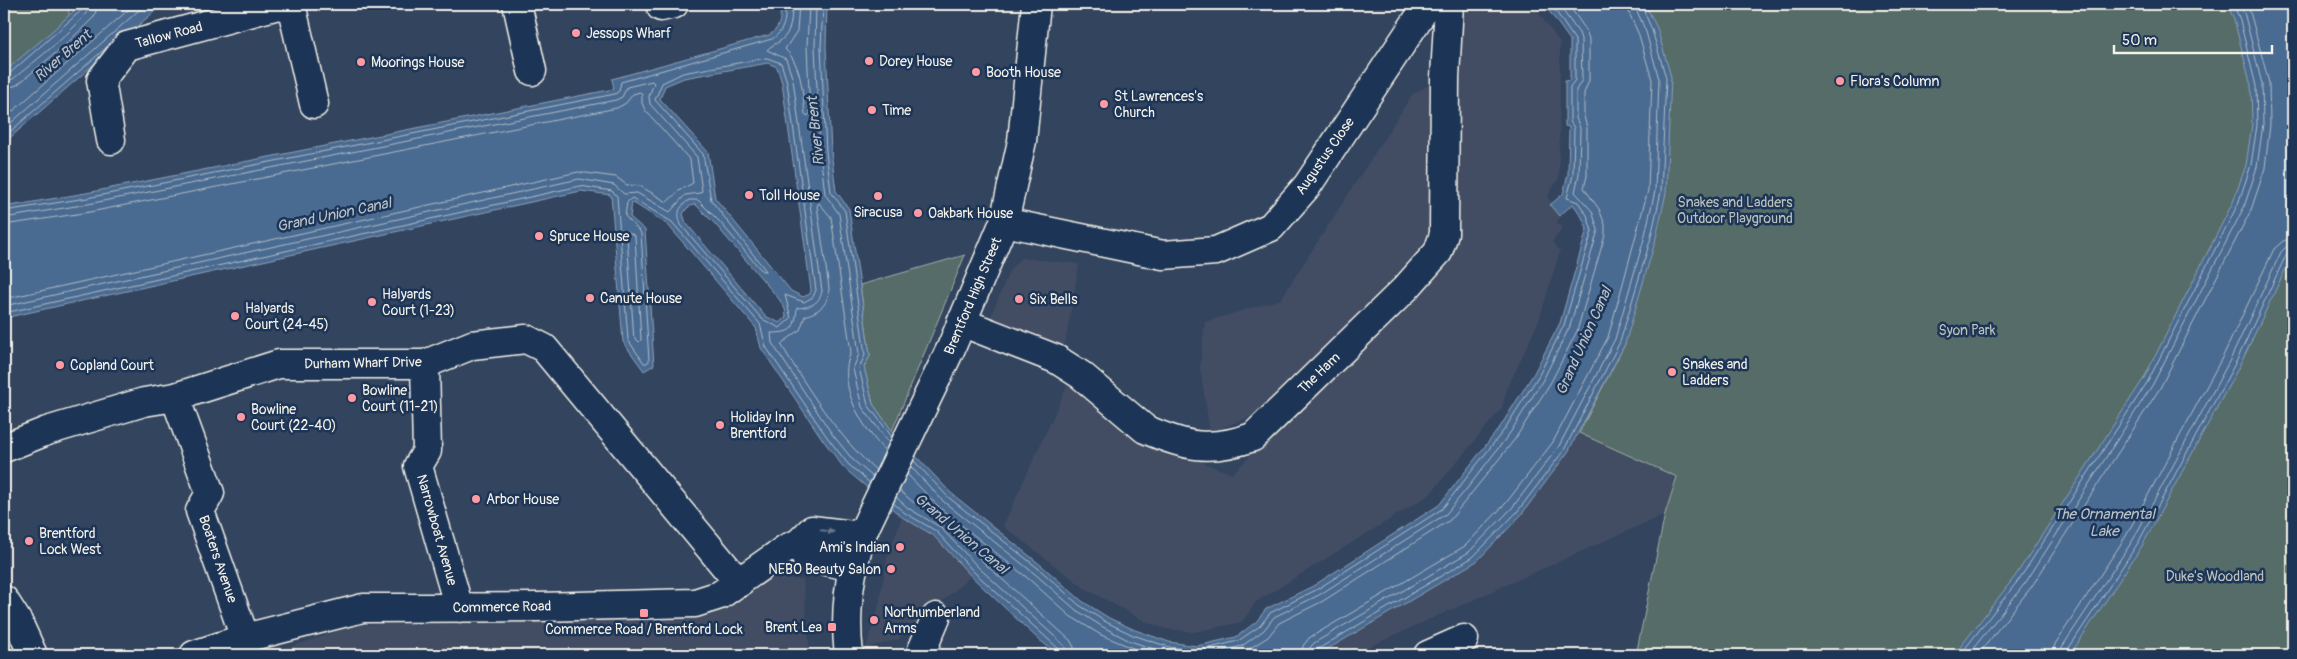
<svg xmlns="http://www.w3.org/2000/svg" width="2297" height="659" font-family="Pangolin,sans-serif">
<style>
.built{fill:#434e64}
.green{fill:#556c68;stroke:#a4aea8}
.water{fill:#4a6b91;stroke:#8ea1b4;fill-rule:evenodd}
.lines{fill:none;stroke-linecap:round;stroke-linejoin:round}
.shore{stroke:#b0bbc5;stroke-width:1}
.minor-casing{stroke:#f4f1e8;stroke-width:31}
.major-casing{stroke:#f4f1e8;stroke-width:31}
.minor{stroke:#1d3557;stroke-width:28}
.major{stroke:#1d3557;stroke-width:28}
.oneway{fill:#68778a}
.poi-dot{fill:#ff9aa2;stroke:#1d3557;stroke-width:2}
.labels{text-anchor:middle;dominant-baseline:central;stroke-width:5;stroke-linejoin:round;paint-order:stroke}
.poi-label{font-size:14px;fill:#f4f1e8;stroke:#1d3557;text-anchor:start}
.street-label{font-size:14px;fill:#f4f1e8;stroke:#1d3557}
.park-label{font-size:14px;fill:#bcc2bb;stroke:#1d3557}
.water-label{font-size:15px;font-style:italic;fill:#b8c2ca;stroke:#1d3557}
</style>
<rect width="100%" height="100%" fill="#33445f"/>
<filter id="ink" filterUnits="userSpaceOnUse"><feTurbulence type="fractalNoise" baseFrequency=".02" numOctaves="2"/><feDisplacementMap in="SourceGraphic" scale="10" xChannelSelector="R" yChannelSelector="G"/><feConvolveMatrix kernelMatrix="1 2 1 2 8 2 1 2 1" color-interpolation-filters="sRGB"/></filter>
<g filter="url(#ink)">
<path class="built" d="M1454,4H1532L1560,43L1559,178L1547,197L1561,213L1557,223L1563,228L1552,242L1560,251L1539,320L1507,389L1502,408L1429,495L1256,602L1242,622L1194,632L1167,629L1146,622L1083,587L1003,526L1070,380L1169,450L1232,474L1450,259L1455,236Z
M1430,84L1429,229L1421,250L1263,412L1210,432L1200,367L1205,322L1281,299L1412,95Z
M1021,258L1079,264L1065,344L1048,347L990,318L1010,270Z
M1579,433L1677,477L1665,514L1350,655H1344L1333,646L1477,561L1531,501Z
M902,517L933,535L971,576L899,639L866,648L878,609L887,559Z
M768,577L803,580L810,655H265L358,625L557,622L698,612Z"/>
<path class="green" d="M4,4H68L70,21L4,79Z
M1643,4H2293V655H1636L1665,514L1677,477L1579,433L1625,344Z
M965,255L892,431L873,404L864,367L870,356L860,285Z"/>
<path class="water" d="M81,4H163L4,143V72L52,31Z
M780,4H827L826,47L831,151L836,191L849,209L870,356L864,367L873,404L892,431L951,493L1042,566L1082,601L1109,618L1135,630L1169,642L1197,646L1236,637L1256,622L1266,609L1313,586L1439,505L1500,427L1534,373L1560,323L1587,229L1582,217L1573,204L1559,216L1550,205L1563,194L1568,174L1569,127L1565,126V81L1570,80V40L1544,4H1645L1657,28L1671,77L1666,193L1655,242L1625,344L1568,452L1521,515L1477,561L1333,646L1316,655H1059L1038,639L971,576L933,535L902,517L844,468L823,440L761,348L756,328L668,225L632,202L630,217L645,230L654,365L644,371L623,342L611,195L581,191L4,318V207L86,193L614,89L612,79L769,35C781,28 781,17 780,4ZM768,63L777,67L782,83L811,290L810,294L803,297L791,291L715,198L708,152L660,99L665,86L684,78ZM695,204L715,224L779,299L785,309L786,317L780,323L765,316L686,223L683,214L687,208Z
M2227,4H2292L2293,253L2241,363L2142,546L2070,655H1954L2016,575L2144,378L2233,202L2246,165L2252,124L2251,86L2234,19Z"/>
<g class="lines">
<path class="shore" d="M792,4C792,17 792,33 780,41C776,44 770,46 767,50L786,59L793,80L822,291C819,305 809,307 797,308C795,329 792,333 771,333L772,343L832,434L853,460L873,477
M799,4L797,31L785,49C802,66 802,90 805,114L808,116L810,113L807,47L809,4
M816,4L815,47L820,153L825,194L839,214L859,354L853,369L862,407L889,443
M823,4L821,47L826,152L831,192L845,211L865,355L859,368L868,405L892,437
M767,58L781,63L787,82L816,290L813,297L804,302L785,295L791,318L780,328L762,319L681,225C677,213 678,208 689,200H698L719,221L762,271H766L711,200L703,154L655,100L662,83L683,73Z
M4,75L9,74L83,9L84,4
M4,81L13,79C27,67 90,20 90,4
M4,89L17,85L65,45L94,17L98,4
M4,119L135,4
M4,129L146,4
M4,137L108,46
M4,211L87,198L615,94L619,91L621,82L772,39C785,31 786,18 785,4
M4,218L88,204L616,100L622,97L627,87L652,81L654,83L649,96L650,104L697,157L702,191L700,193L685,195L670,212L637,193L624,194L614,185L579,179L4,306
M4,225L90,212L617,108L626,103L633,94L640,92L642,94V103L645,110L690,160L693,183L680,190L667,202L640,186L627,185L616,177L578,172L4,299
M627,231L635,236L641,340L639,342L634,337Z
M4,313L580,186L612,191L617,196L628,340L644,363H647L649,361L641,233L625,216L627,202L632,198L672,222L760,324L766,347L827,437L848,464L870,483
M914,461L948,497L1039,569L1079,605L1106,622L1133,635L1169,647L1198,651L1238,641L1260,626L1270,613L1316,590L1442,509L1504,430L1539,375L1564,325L1592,231L1587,215L1578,202L1567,198L1573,175L1574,128L1570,121V87L1575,80V40L1551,4
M911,467L944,502L1035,574L1076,610L1103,627L1130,641L1166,653L1184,655
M876,470C840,440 805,385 781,344L800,330L805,316C820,311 829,304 829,288L817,206L819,203L831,217L851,352C836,385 862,427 885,451
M907,474L940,508L1030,580L1070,616L1101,635L1150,655
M899,490L913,502L945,521L984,563L1070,640L1074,647L1075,655
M896,497L908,508L940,527L979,568L1064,645L1067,655
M893,503L905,513L936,531L974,572L1060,650L1061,655
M1206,655L1242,646L1264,630L1274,617L1319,595L1446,514L1469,486L1510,433L1544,378L1570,326L1598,230L1592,211L1575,192L1579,174L1580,128L1576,118V90L1582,80L1581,39L1579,33L1558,4
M1239,655L1268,637L1279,623L1323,601L1450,520L1515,439L1551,382L1577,331L1605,235V225L1599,209L1584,188L1587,176V128L1584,116V93L1589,81V39L1586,30L1568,4
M1301,655L1303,646L1309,638L1465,546L1506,503L1553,442L1608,337L1622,287L1648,190L1652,80L1639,35L1629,13L1627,4
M1308,655L1309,649L1314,643L1469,552L1512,508L1559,446L1615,339L1644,239L1655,191L1659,79L1646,32L1634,4
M1315,655L1318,649L1473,557L1517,512L1564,450L1620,342L1650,241L1661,192L1666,78L1652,30L1641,4
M1960,655L2020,578L2148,381L2238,204L2251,165L2257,125L2256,86L2239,17L2233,4
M1968,655L2026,582L2153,384L2244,207L2257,167L2263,124L2262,84L2245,16L2240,4
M1978,655L2032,586L2160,388L2251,210L2265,168L2270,124L2269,83L2248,4
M2052,655L2055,644L2126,536L2224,354L2274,249L2283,241L2293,238
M2060,655L2062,647L2133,540L2231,358L2281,252L2286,247L2293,246
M2066,655L2067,651L2138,543L2237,360L2286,255L2293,252"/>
<defs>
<path id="minor" d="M291,4L314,104
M517,4L532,71
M661,7L674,4
M111,140L101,80L127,46L282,4
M1004,222L1163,255L1216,251L1271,227L1307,186L1428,4
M961,322L1056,359L1081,375L1145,429C1186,447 1210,452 1253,437L1406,288L1438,252L1444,234L1445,77L1449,4
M425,364L427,451L418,466L459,608
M175,397L210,493L200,511L245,638
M4,448L47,431L144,402L175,397L279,364H425L472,345L526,339L544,348L739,583
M799,543L805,556L852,567
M4,600L18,622L33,655
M194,655L245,638L363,608L538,607L695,603L720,595L787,548L799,543L812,530L861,536
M920,655L936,617
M1428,655L1464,639"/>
<path id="major" d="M849,655C844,613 849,577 861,536L951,348L1004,222L1022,141L1036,4"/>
</defs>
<use href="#minor" class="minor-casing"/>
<use href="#major" class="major-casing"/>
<use href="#minor" class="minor"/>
<use href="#major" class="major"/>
</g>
<defs><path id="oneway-solid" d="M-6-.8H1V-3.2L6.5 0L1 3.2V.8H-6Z" transform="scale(1.25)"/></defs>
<use class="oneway" href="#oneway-solid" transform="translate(827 531) rotate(7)"/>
</g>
<g class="poi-dot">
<circle cx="576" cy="33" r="5"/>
<circle cx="869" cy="61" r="5"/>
<circle cx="361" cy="62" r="5"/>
<circle cx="976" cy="72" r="5"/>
<circle cx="1840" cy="81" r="5"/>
<circle cx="1104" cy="104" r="5"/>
<circle cx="872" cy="110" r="5"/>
<circle cx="749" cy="195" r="5"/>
<circle cx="878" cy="196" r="5"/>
<circle cx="918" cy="213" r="5"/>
<circle cx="539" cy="236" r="5"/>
<circle cx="590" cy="298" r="5"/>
<circle cx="1019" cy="299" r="5"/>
<circle cx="372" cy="302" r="5"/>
<circle cx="235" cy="316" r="5"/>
<circle cx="60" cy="365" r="5"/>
<circle cx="1672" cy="372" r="5"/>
<circle cx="352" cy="398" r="5"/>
<circle cx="241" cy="417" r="5"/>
<circle cx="720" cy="425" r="5"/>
<circle cx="476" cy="499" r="5"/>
<circle cx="29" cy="541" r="5"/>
<circle cx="900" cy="547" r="5"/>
<circle cx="891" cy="569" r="5"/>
<rect x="639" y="608" width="10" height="10" rx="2.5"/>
<circle cx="874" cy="620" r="5"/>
<rect x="827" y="622" width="10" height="10" rx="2.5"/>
</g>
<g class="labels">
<g class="poi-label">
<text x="586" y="33">Jessops Wharf</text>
<text x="879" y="61">Dorey House</text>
<text x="371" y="62">Moorings House</text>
<text x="986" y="72">Booth House</text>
<text x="1850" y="81">Flora's Column</text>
<text x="1114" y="96">St Lawrences's<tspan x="1114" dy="16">Church</tspan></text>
<text x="882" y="110">Time</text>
<text x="759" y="195">Toll House</text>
<text x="878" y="212" text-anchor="middle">Siracusa</text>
<text x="928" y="213">Oakbark House</text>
<text x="549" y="236">Spruce House</text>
<text x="382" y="294">Halyards<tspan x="382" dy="16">Court (1-23)</tspan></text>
<text x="600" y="298">Canute House</text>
<text x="1029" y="299">Six Bells</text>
<text x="245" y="308">Halyards<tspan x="245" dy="16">Court (24-45)</tspan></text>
<text x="1682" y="364">Snakes and<tspan x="1682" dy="16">Ladders</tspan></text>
<text x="70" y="365">Copland Court</text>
<text x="362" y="390">Bowline<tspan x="362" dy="16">Court (11-21)</tspan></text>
<text x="251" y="409">Bowline<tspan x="251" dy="16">Court (22-40)</tspan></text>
<text x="730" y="417">Holiday Inn<tspan x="730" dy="16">Brentford</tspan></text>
<text x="486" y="499">Arbor House</text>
<text x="39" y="533">Brentford<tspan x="39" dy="16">Lock West</tspan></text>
<text x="890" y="547" text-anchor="end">Ami's Indian</text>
<text x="881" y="569" text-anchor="end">NEBO Beauty Salon</text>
<text x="884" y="612">Northumberland<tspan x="884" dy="16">Arms</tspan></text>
<text x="822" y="627" text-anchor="end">Brent Lea</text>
<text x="644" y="629" text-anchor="middle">Commerce Road / Brentford Lock</text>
</g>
<g class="street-label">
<text transform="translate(169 35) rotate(-15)">Tallow Road</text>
<text transform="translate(1325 156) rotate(-55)">Augustus Close</text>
<text transform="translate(973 296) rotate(-67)">Brentford High Street</text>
<text transform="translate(363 363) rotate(-1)">Durham Wharf Drive</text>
<text transform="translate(1319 373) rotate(-44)">The Ham</text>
<text transform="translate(437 530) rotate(74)">Narrowboat Avenue</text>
<text transform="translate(218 559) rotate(71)">Boaters Avenue</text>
<text transform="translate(502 607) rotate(-1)">Commerce Road</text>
</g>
<g class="park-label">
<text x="1735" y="202">Snakes and Ladders<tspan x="1735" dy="16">Outdoor Playground</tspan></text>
<text x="1967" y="330">Syon Park</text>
<text x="2215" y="576">Duke's Woodland</text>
</g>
<g class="water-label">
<text transform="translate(63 56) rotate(-41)">River Brent</text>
<text transform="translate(816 131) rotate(-96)">River Brent</text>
<text transform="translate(334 215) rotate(-12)">Grand Union Canal</text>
<text transform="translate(1584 341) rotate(-66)">Grand Union Canal</text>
<text x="2104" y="514">The Ornamental<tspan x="2104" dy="17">Lake</tspan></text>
<text transform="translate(961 534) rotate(40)">Grand Union Canal</text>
</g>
</g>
<rect width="2297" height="659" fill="none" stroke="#1d3557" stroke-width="20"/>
<rect x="10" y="10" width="2277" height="639" fill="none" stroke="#f4f1e8" stroke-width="2" filter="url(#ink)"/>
<path d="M2114 45v8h158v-8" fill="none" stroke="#f4f1e8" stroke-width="2.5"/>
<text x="2122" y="45" font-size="15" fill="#f4f1e8" stroke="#1d3557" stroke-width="4" paint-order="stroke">50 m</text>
</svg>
